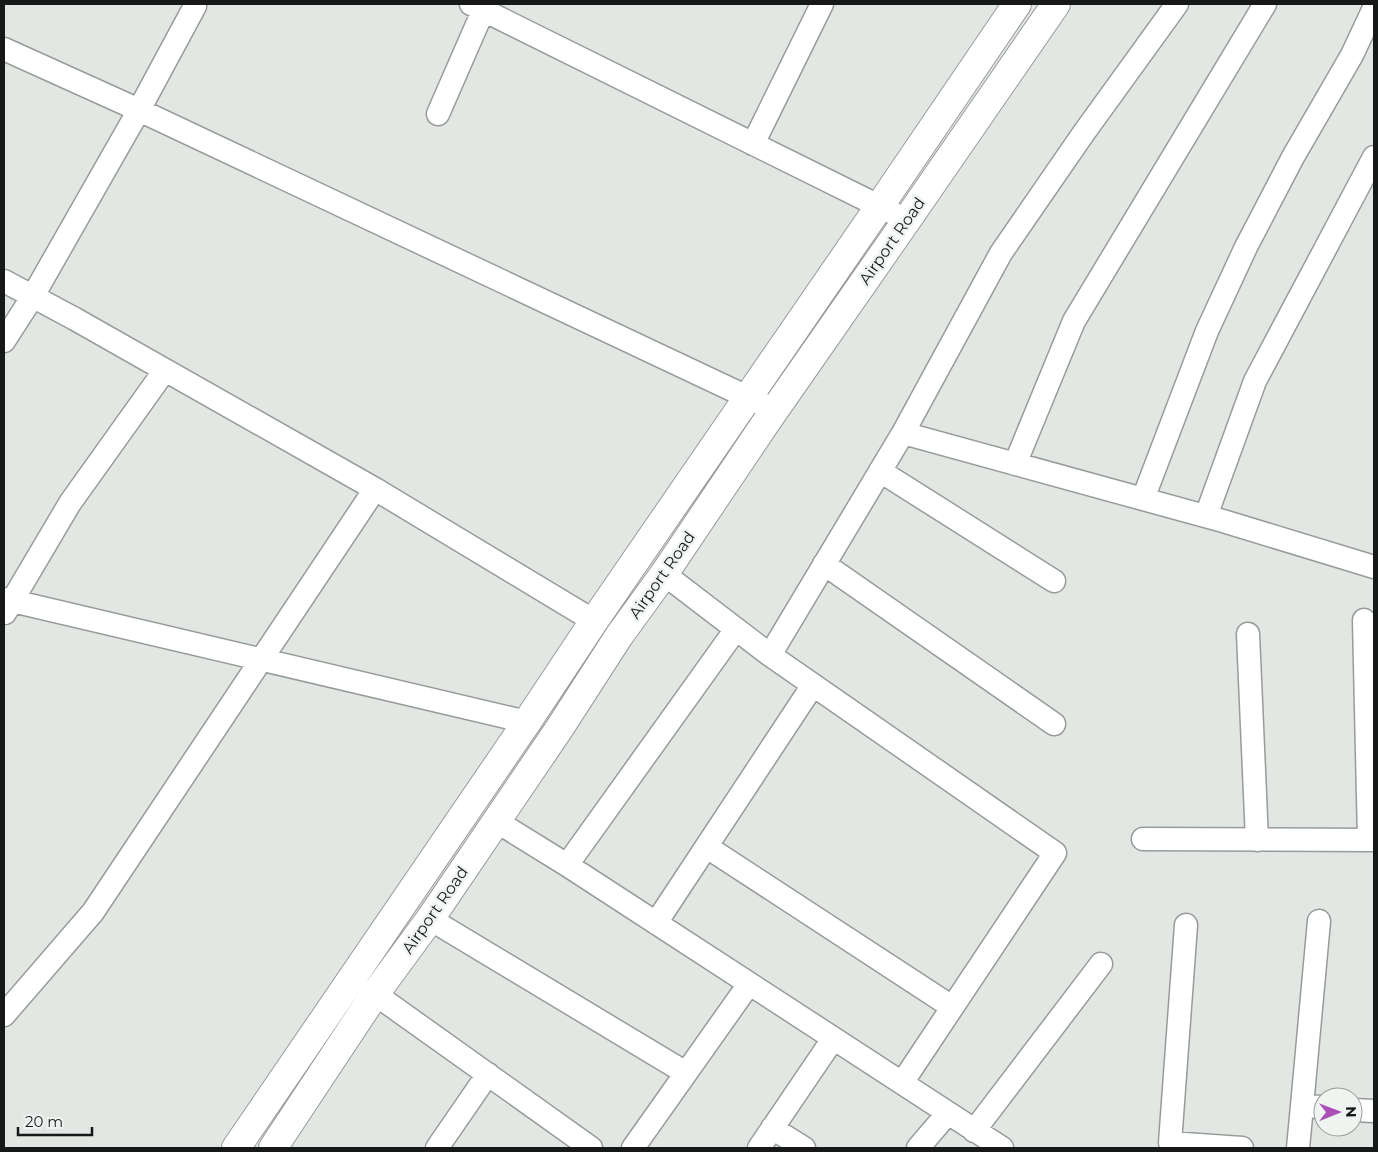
<svg xmlns="http://www.w3.org/2000/svg" width="1378" height="1152" font-family="Montserrat,sans-serif">
<style>
.lines{fill:none;stroke-linecap:round;stroke-linejoin:round}
.minor-casing{stroke:#989c99;stroke-width:25}
.trunk-casing{stroke:#989c99;stroke-width:30}
.minor{stroke:#fff;stroke-width:22}
.trunk{stroke:#fff;stroke-width:28}
.labels{text-anchor:middle;dominant-baseline:central;stroke-width:5;stroke-linejoin:round;paint-order:stroke}
.street-label{font-size:16px;fill:#171918;stroke:#f0f4f1}
</style>
<rect width="100%" height="100%" fill="#e3e7e3"/>
<g class="lines">
<defs>
<path id="minor" d="M471,4L907,220
M1177,4L1083,134L1001,253L903,433L1223,521L1374,567
M4,49L139,110L775,410
M438,114L486,4
M753,144L822,4
M4,281L75,319L375,489L594,621
M4,341L33,296L139,110L195,6
M1015,464L1074,321L1265,4
M880,471L1054,581
M1143,499L1207,331L1246,247L1293,157L1352,55L1374,8
M1206,516L1255,381L1374,157
M824,564L1054,724
M664,574L770,655L903,433
M4,599L527,722
M5,613L70,503L165,370
M1364,620L1369,840
M1248,634L1257,840
M770,655L1055,853L902,1083
M496,821L567,865L1002,1148
M1143,839L1374,840
M707,847L952,1007
M567,865L736,629
M430,919L686,1073
M656,923L813,685
M1186,925L1170,1143L1242,1148
M375,994L591,1148
M4,1015L93,912L375,489
M1302,1106L1319,921
M1353,1110L1374,1111
M772,1128L804,1148
M974,1131L1101,964
M437,1148L488,1074
M633,1148L749,984
M759,1148L833,1039
M918,1148L948,1113
M1298,1148L1302,1106L1323,1107"/>
<path id="trunk" d="M236,1148L527,722L594,621L879,207L1017,4
M273,1148L375,994L430,919L559,729L619,636L664,574L767,421L907,220L1056,4"/>
</defs>
<use href="#minor" class="minor-casing"/>
<use href="#trunk" class="trunk-casing"/>
<use href="#minor" class="minor"/>
<use href="#trunk" class="trunk"/>
</g>
<g class="labels">
<g class="street-label">
<text transform="translate(892 241) rotate(-55)">Airport Road</text>
<text transform="translate(662 575) rotate(-55)">Airport Road</text>
<text transform="translate(435 910) rotate(-55)">Airport Road</text>
</g>
</g>
<rect width="1378" height="1152" fill="none" stroke="#171918" stroke-width="10"/>
<g transform="translate(1338 1112) rotate(89)"><circle r="24" fill="#f0f4f1" stroke="#999c9a"/>
<path d="M0-4L9 19L0 12L-9 19Z" fill="#ab4eb8"/>
<text y="-8" font-size="14" font-weight="bold" text-anchor="middle" fill="#171918">N</text>
</g>
<path d="M18 1127v8h74v-8" fill="none" stroke="#171918" stroke-width="2.5"/>
<text x="25" y="1127" font-size="15" fill="#171918" stroke="#f0f4f1" stroke-width="4" paint-order="stroke">20 m</text>
</svg>
